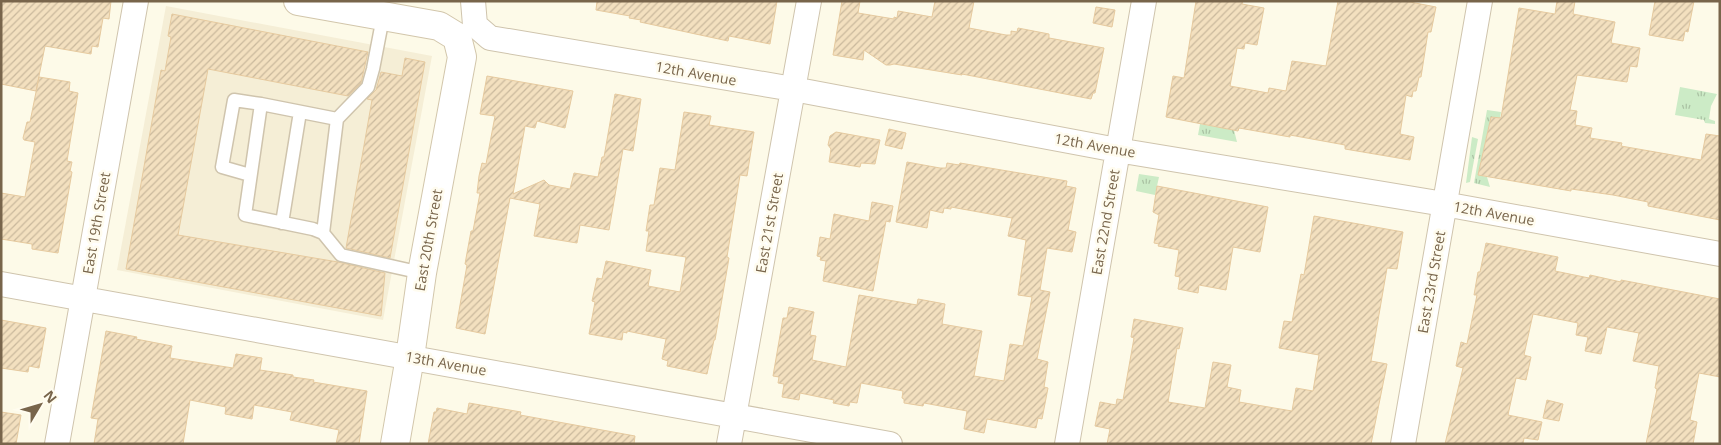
<svg xmlns="http://www.w3.org/2000/svg" width="1721" height="445" font-family="'Open Sans',sans-serif">
<style>
.residential{fill:#f5eed6}
.grass{fill:url(#grass-tufts)}
.building{fill:url(#building-hatch);stroke:#e6ca9f}
.lines{fill:none;stroke-linecap:round;stroke-linejoin:round}
.lane-casing{stroke:#cfc4ad;stroke-width:15}
.street-casing{stroke:#cfc4ad;stroke-width:26}
.secondary-casing{stroke:#d2c6ab;stroke-width:30}
.lane{stroke:#fff;stroke-width:12}
.street{stroke:#fff;stroke-width:24}
.secondary{stroke:#fff;stroke-width:28}
.labels{text-anchor:middle;dominant-baseline:central;stroke-width:5;stroke-linejoin:round;paint-order:stroke}
.street-label{font-size:14px;fill:#78654b;stroke:#fffcef}
</style>
<defs>
<pattern id="grass-tufts" width="24" height="20" patternUnits="userSpaceOnUse" patternTransform="scale(1.25)"><rect width="24" height="20" fill="#ccebc6"/><path d="M3 7l-1-3M5 7V3M7 7l1-3M15 17l-1-3M17 17v-4M19 17l1-3" fill="none" stroke="#aac2a3"/></pattern>
<pattern id="building-hatch" width="6" height="6" patternUnits="userSpaceOnUse" patternTransform="scale(1.25)"><rect width="6" height="6" fill="#f3e0bf"/><path d="M-1 1l2-2M0 6l6-6M5 7l2-2" fill="none" stroke="#cab99d"/></pattern>
</defs>
<rect width="100%" height="100%" fill="#fdfae8"/>
<path class="residential" d="M166,6L432,56L383,320L117,270Z"/>
<path class="grass" d="M1680,87L1717,94L1711,106L1709,119L1715,121V124L1705,123L1704,120L1675,115Z
M1487,110L1501,112L1500,118L1491,117L1478,175L1487,177L1490,187L1474,183Z
M1200,124L1234,130L1237,142L1198,135Z
M1472,137L1478,139L1470,182L1466,183Z
M1139,174L1159,177L1155,195L1136,191Z"/>
<path class="building" d="M1,1H111L109,19L103,18L98,47L92,46L91,54L45,46L36,91L1,84Z
M597,1H777L770,44L729,36L728,41L640,22L641,20L629,18L630,16L596,10Z
M842,1H860L858,13L894,19V17L897,18L898,11L932,17L935,1H974L969,28L1006,35H1011V31L1017,32L1018,28L1049,34V38L1104,48L1095,93H1093L1091,99L962,74V75L894,64L890,65H886L864,50L863,60L833,55Z
M1196,1H1243L1242,4L1264,8L1257,45L1245,43L1244,49L1237,48L1230,86L1268,93L1269,88L1286,91L1292,61L1326,66L1338,1H1405L1436,7L1431,32H1428L1421,77H1419L1416,91H1413L1412,97L1406,95L1400,134L1414,137L1410,160L1345,149V145L1290,135V137L1239,128L1238,131L1166,117L1173,76L1184,78Z
M1557,1H1575L1573,14L1615,22L1611,43L1640,48L1637,67L1630,66L1627,82L1577,75L1570,110L1577,111L1575,125L1592,128L1590,138L1622,143L1621,146L1701,160L1706,134L1720,136V220L1648,206V202L1613,195L1571,189V191L1478,175L1491,117L1501,118L1519,8L1555,14Z
M1655,1H1694L1688,32L1685,31L1683,41L1649,35Z
M1096,7L1115,10L1112,27L1093,23Z
M172,14L368,52L361,83L348,96L208,69L178,235L338,262L385,273L381,316L126,269L161,70L165,71L171,37L168,36Z
M405,58L425,62L390,258L346,248L372,100L367,99L376,90L381,72L402,76Z
M487,76L573,91L565,128L537,121L535,128L525,126L513,194L544,180L549,185L570,189L574,173L598,177L602,157H604L615,94L641,99L633,151L623,149L609,230L580,225L577,243L534,236L540,204L510,198L485,334L456,328L467,265L465,264L471,231H473L480,193H477L479,176L482,163L486,164L495,116L480,114Z
M39,77L70,82L69,91L78,93L67,161L72,162L70,171L72,172L58,253L32,249V244L1,239V193L25,197L35,142L24,140L23,138L27,122H30Z
M684,112L711,116L709,125L754,132L747,176L740,175L727,257L729,258L715,340H714L707,374L667,366L668,361L662,359L666,339L627,331V333L623,332L622,340L589,334L595,302L592,301L597,278L602,279L606,261L651,270L648,286L680,292L686,257L646,251L649,231H646L650,205H654L660,168L675,170Z
M889,129L906,133L902,149L885,145Z
M836,132L880,140L875,164L861,163L860,167L829,162L831,149L828,145L830,136Z
M907,162L940,168H946L947,163L959,165L960,163L1067,181L1066,186L1076,188L1068,230L1076,232L1072,252L1047,248L1040,290L1050,292L1037,359L1048,362L1044,387L1048,388L1042,419L1038,418L1036,428L987,419L984,433L964,429L967,411L924,403L923,406L904,403V399L902,398L903,391L861,383L857,403L850,402L849,406L833,403L834,400L800,393L799,400L782,397L784,384L778,383L779,377L773,376L783,318H787L789,307L814,312L810,335L816,336L812,360L846,367L859,295L917,305L918,299L945,304L942,324L982,331L974,376L1004,381L1010,344L1023,346L1032,297L1018,295L1026,240L1008,236L1012,218L951,207V209L944,208L943,213L930,210L927,228L896,222Z
M1157,186L1268,207L1260,252L1233,247L1226,290L1199,285L1198,293L1178,289L1180,277L1175,276L1179,250L1158,246L1159,244L1154,243L1159,215L1153,212Z
M872,202L893,206L890,222L886,221L873,291L823,281L826,261L820,260L821,257L817,256L820,237L830,239L834,214L869,221Z
M1314,216L1403,232L1397,269L1387,268L1371,361L1387,364L1371,444H1107L1110,429L1095,426L1100,402L1116,405L1117,399L1123,400L1134,338L1131,337L1134,319L1183,328L1179,349L1177,348L1168,402L1205,408L1213,362L1231,365L1227,387L1241,390L1239,402L1292,411L1296,388L1313,391L1319,355L1279,348L1284,321L1292,322L1301,274L1304,275Z
M1486,243L1558,257L1555,271L1589,278L1590,275L1621,282V280L1720,299V377L1699,373L1690,420L1697,422L1693,444H1646L1657,389L1655,388L1659,366L1633,361L1639,333L1607,327L1601,354L1585,351L1588,337L1576,335L1578,323L1533,314L1524,355L1531,357L1526,380L1516,378L1508,415L1542,422L1538,440L1524,438L1523,444H1445L1463,368L1456,366L1461,342L1467,344L1477,295H1474L1478,272H1480Z
M1,320L46,328L39,368L29,366L28,372L1,368Z
M106,331L137,337L136,339L172,346L170,358L233,368L236,354L262,358L260,370L293,375V377L314,380L313,382L367,391L359,444H336L339,430L290,420L292,412L254,405L252,419L225,414L226,407L190,400L183,444H94L98,419L91,418Z
M1547,400L1563,404L1559,421L1543,418Z
M469,403L521,412L520,415L635,436L634,444H428L434,412H436L437,408L467,414Z
M1,412L21,415L16,444H1Z"/>
<g class="lines">
<defs>
<path id="lane" d="M337,119L368,87L373,69L383,17
M250,175L222,167L234,100L261,104
M282,223L300,112
M323,233L337,119L261,104L245,215L313,229L323,233L341,255L422,273"/>
<path id="street" d="M473,1L475,25L490,38L793,89L1117,150L1444,204L1720,254
M1,284L890,444
M57,444L136,1
M729,444L809,1
M1067,444L1144,1
M1403,444L1480,1"/>
<path id="secondary" d="M298,1L439,26L457,37L462,57L422,273L410,357L395,444"/>
</defs>
<use href="#lane" class="lane-casing"/>
<use href="#street" class="street-casing"/>
<use href="#secondary" class="secondary-casing"/>
<use href="#lane" class="lane"/>
<use href="#street" class="street"/>
<use href="#secondary" class="secondary"/>
</g>
<g class="labels">
<g class="street-label">
<text transform="translate(696 73) rotate(10)">12th Avenue</text>
<text transform="translate(1095 145) rotate(10)">12th Avenue</text>
<text transform="translate(1494 213) rotate(10)">12th Avenue</text>
<text transform="translate(1105 222) rotate(-80)">East 22nd Street</text>
<text transform="translate(96 223) rotate(-80)">East 19th Street</text>
<text transform="translate(769 223) rotate(-80)">East 21st Street</text>
<text transform="translate(428 240) rotate(-80)">East 20th Street</text>
<text transform="translate(1431 282) rotate(-80)">East 23rd Street</text>
<text transform="translate(446 363) rotate(10)">13th Avenue</text>
</g>
</g>
<rect width="1721" height="445" fill="none" stroke="#78654b" stroke-width="5"/>
<g transform="translate(40 405) rotate(52)" stroke="#fffcef" stroke-width="4" paint-order="stroke">
<path d="M0-4L9 19L0 12L-9 19Z" fill="#78654b"/>
<text y="-8" font-size="14" font-weight="bold" text-anchor="middle" fill="#78654b">N</text>
</g>
</svg>
